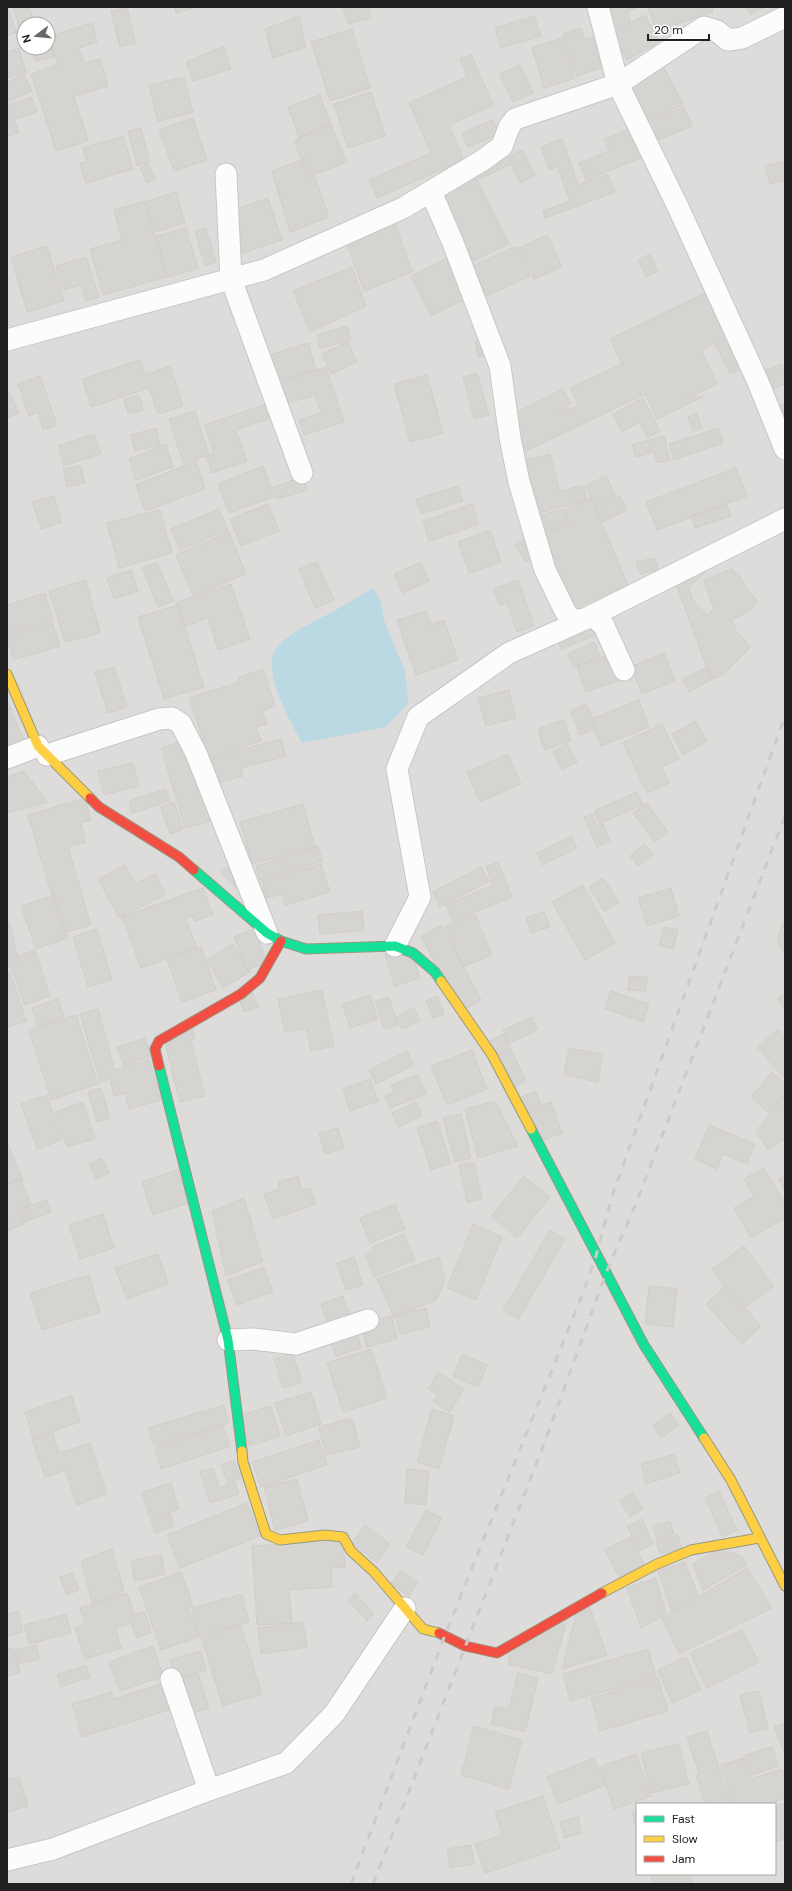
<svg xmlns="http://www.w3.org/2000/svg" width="792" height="1891" font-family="'DM Sans',sans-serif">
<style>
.residential{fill:#dddcda;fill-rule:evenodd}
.water{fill:#bad9e3}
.building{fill:#d6d4d1;stroke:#d1ceca}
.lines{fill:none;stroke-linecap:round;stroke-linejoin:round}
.street-casing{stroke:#c7c6c5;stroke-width:23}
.fast-casing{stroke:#96997f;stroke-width:11}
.slow-casing{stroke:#96997f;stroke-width:11}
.jam-casing{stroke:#96997f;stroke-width:11}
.street{stroke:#fcfcfc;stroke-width:21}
.fast{stroke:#16e098;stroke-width:9}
.slow{stroke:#ffcf43;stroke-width:9}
.jam{stroke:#f24e42;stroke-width:9}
.rail{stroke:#cbcbca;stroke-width:3;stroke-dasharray:8 8;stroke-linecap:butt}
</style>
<rect width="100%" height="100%" fill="#eeede9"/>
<path class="residential" d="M7,7H785V1884H7ZM24,24H48V48H24ZM637,1804H775V1874H637Z"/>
<path class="water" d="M373,588L381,602L384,620L397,653L404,668L407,686L408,704L386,727L302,743C292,724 265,678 273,655C281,635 316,621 334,611C347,604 360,595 373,588Z"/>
<path class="building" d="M13,7H29L35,24H24V43Z
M127,7L136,43L120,47L111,11Z
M175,7H196L176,13Z
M343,7H369L371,18L348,24Z
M605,7H638L627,11L631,23L612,29Z
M648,7H712L713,12L656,31Z
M746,7H765L750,14Z
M9,9L16,33L7,36V10Z
M645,15L659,42L627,60L612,33Z
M299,16L306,47L273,58L265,29Z
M534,16L541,36L501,48L495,28Z
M92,23L97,42L79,48L84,63L100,59L108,86L74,96L88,141L56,151L31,74L58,65L50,42L48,43V37Z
M581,28L585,39L600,35L610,65L577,76L563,34Z
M352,29L370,88L330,101L311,42Z
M563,38L575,78L544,88L532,48Z
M50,45L54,57L35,61L32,50L48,48V46Z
M224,46L231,69L193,81L186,62Z
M19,48L26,73L7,78V52Z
M471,54L493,105L449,125L464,160L377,198L369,180L431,153L409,103L467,77L460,59Z
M659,58L683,104L648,122L624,76Z
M520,65L533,93L513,102L500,74Z
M24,74L32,91L7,102V82Z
M184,77L193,112L158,122L149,85Z
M371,92L385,136L348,148L334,104Z
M320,95L331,125L299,137L288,107Z
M32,97L37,112L14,119L19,133L7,136V105Z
M684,107L692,126L659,140L651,121Z
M193,118L207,160L174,171L159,130Z
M493,120L499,134L468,147L462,133Z
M331,125L347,162L308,177L294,140Z
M636,126L648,155L586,180L579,163L609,151L604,139Z
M141,128L150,162L137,166L128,131Z
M123,136L133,169L86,183L80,163L87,161L83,148Z
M562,139L578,185L608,174L615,192L545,218L543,211L570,201L558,167L549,170L541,147Z
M500,150L504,159L522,150L535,175L520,183L511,164L477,180L509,244L473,261L435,182Z
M308,158L329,217L290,232L272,171Z
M785,161V180L770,184L765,166Z
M148,164L156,179L147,183L140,168Z
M176,192L185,223L156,232L146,202Z
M268,198L282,240L243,253L229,211Z
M145,201L167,277L103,295L90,249L122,240L114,210Z
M394,219L412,272L364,291L345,239Z
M186,228L198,268L168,277L156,236Z
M206,228L216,262L205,266L195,231Z
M547,235L562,267L534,279L519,248Z
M47,246L64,301L27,312L11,257Z
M516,246L530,276L487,296L473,266Z
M455,254L475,294L431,316L411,276Z
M650,254L658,271L646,277L638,260Z
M86,257L99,297L86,301L81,285L63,290L56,266Z
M352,267L366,306L310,332L293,291Z
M716,291L749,365L730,374L715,343L701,350L717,384L686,399L704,396L657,419L645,394L520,454L513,414L563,389L571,404L555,412L579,406L570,388L622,364L610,339L703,294Z
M347,326L351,340L320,348L317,335Z
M491,337L495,353L478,357L475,341Z
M348,342L357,362L331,374L322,354Z
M308,343L316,370L278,381L270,355Z
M140,360L145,375L170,366L183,406L158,414L149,388L91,407L82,379Z
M781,364L785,373V384L773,389L765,371Z
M326,367L344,422L304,435L299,420L321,413L315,395L285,404L278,383Z
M477,373L489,415L474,419L463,377Z
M427,375L443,433L410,442L394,384Z
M40,376L57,425L43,430L38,412L29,416L18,384Z
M10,393L19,413L7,418V394Z
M139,395L143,410L128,414L124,399Z
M643,398L660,431L648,438L639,422L622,432L613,414Z
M275,401L280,415L236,430L247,461L212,473L206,456L214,454L205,425Z
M785,403V418L780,405Z
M195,411L209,455L183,463L169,419Z
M697,413L702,428L693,431L688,417Z
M156,428L160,445L135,451L131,435Z
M718,428L723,443L674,460L669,444Z
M94,434L101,454L64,466L58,446Z
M664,436L670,460L657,463L654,452L636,457L632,445Z
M166,444L173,467L136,480L129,459Z
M550,454L560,491L583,485L587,500L535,514L520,462Z
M196,461L205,489L145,511L136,485Z
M80,465L85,483L67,487L63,469Z
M263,466L274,497L229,513L218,484Z
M736,468L747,496L657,530L646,502Z
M606,476L616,497L595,506L585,486Z
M303,477L307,490L277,499L273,487Z
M458,486L463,501L421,514L416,499Z
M54,496L62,522L41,529L32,502Z
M620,496L627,510L603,522L596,508Z
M591,498L628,585L573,609L542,535L569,523L564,510Z
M268,504L279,531L241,546L230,519Z
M472,504L479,524L429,541L423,521Z
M727,505L731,516L695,528L691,516Z
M219,509L228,530L180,550L171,529Z
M563,509L568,524L540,533L535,517Z
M160,510L172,553L119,568L107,523Z
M490,530L501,562L469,573L458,542Z
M229,532L246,574L193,596L176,555Z
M529,536L540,552L526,562L515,546Z
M655,558L658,570L640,574L636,562Z
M157,562L173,601L158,607L142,568Z
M317,562L334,600L315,608L299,569Z
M421,562L429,581L403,593L394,574Z
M709,568L689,588L693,601L707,615L714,609L704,580L732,569L742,579L745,587L758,601L747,613L732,619L736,631L751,647L723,675L711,679L671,570Z
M131,570L138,591L114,599L107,578Z
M86,580L100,633L65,642L49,591Z
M518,580L534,626L517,632L507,603L499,606L493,589Z
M231,584L250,639L218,650L208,618L184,627L176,603Z
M45,593L53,620L7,634V605Z
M178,605L204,687L164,699L138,617Z
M597,609L606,631L561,649L553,628Z
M426,611L431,625L444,620L458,660L416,675L397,620Z
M52,622L60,646L13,660L7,636Z
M594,642L600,656L574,667L568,654Z
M622,650L632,676L586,692L577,666Z
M664,653L675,681L642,694L631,667Z
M114,667L127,707L108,713L95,672Z
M707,667L713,679L689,692L683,679Z
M263,669L275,706L263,711L267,724L256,727L261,741L209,758L189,698L240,682L239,677Z
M509,690L516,718L486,726L478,698Z
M7,700L25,743L7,748Z
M639,700L649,727L601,746L591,719Z
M586,704L597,728L580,735L570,711Z
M564,720L571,741L544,750L538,729Z
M696,721L707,741L683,755L672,734Z
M662,724L679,759L661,767L669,783L647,793L623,743Z
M194,738L218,819L185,828L161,748Z
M281,739L286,756L241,768L243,776L217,783L211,758Z
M567,744L577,762L562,770L553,752Z
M508,754L521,784L480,802L467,772Z
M133,763L139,786L104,795L98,771Z
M24,771L47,802L7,813V777Z
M166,789L170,801L132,813L129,801Z
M637,792L642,804L600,824L594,811Z
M85,798L91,820L81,823L86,842L68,847L91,925L63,933L28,815Z
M174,802L183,829L170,834L161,807Z
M646,803L668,832L655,842L633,813Z
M303,804L315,846L252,864L240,822Z
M592,814L597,827L603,824L610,841L597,847L584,817Z
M571,836L577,848L542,865L537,853Z
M645,844L653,855L638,866L630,856Z
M318,846L322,861L260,880L256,866Z
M235,859L268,895L253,907L221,872Z
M498,862L512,897L453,921L446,905L493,885L486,867Z
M321,864L330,892L285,905L282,894L267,898L262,881Z
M125,865L135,884L155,874L166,894L119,918L98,879Z
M481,867L489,881L440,907L433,892Z
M603,878L619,902L604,911L589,887Z
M583,885L615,943L585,960L552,902Z
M203,888L213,915L195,921L193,916L186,919L197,948L141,968L122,917Z
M671,888L679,916L647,926L638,898Z
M54,895L68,938L36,949L21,906Z
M362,911L364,930L320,934L318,915Z
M544,912L550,927L531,933L526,918Z
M475,914L492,955L462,967L446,926Z
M785,918V956L777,939Z
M7,919L12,932L19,964L7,968Z
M442,925L481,1000L460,1011L421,936Z
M664,927L678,930L673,949L659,945Z
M97,929L112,980L88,987L73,937Z
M254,929L267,962L247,970L234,937Z
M233,944L250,972L223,988L207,960Z
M410,946L420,978L395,986L385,954Z
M201,947L216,990L182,1002L167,959Z
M35,950L50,996L24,1005L9,959Z
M10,971L26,1021L7,1027V972Z
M629,976L647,977L646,991L628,990Z
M322,990L334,1046L311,1051L306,1028L285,1032L278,999Z
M252,991L258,1007L244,1012L238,996Z
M611,991L649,1004L643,1022L605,1009Z
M785,994V1011L778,998Z
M370,995L378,1019L350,1028L342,1004Z
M437,996L444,1014L433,1018L426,1001Z
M389,997L398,1025L384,1029L375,1001Z
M58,999L64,1017L38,1026L32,1008Z
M414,1008L420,1021L402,1029L396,1017Z
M98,1009L115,1070L149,1060L161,1100L129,1109L125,1093L114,1096L110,1079L100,1082L80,1014Z
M76,1015L98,1084L51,1100L29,1030Z
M532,1017L538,1030L509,1043L503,1030Z
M192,1028L195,1039L191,1040L205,1096L180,1102L163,1035Z
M778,1029L785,1038V1079L757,1047Z
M504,1034L526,1081L512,1088L490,1041Z
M145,1038L151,1056L124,1066L117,1047Z
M569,1048L603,1054L598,1082L564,1075Z
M472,1050L487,1089L447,1105L431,1066Z
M407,1051L414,1065L376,1084L369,1070Z
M772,1072L785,1084V1095L769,1113L751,1097Z
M418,1075L426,1094L390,1108L385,1096L394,1092L391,1085Z
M370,1079L378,1101L350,1111L343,1089Z
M101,1088L110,1118L97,1122L88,1092Z
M536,1092L540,1104L522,1110L518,1098Z
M47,1095L62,1140L37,1149L21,1104Z
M785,1096V1139L768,1150L756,1131Z
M495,1101L518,1146L478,1158L465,1109Z
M83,1102L95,1139L67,1147L55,1112Z
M416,1102L422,1116L398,1127L392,1113Z
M551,1102L562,1133L537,1142L526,1110Z
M461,1114L471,1158L455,1162L443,1118Z
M437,1121L451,1163L431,1170L417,1128Z
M709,1125L755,1144L747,1164L723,1154L717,1169L695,1159Z
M338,1128L344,1148L325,1154L319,1133Z
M7,1142L23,1179L7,1184Z
M102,1158L109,1173L96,1179L89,1164Z
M474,1162L482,1199L467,1202L459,1165Z
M764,1168L785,1203V1218L751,1238L734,1208L754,1196L744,1179Z
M178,1170L189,1203L153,1215L142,1182Z
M298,1176L303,1191L310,1188L316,1204L273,1219L264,1194L280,1189L278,1182Z
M524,1176L550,1197L517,1238L491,1216Z
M785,1177V1193L779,1179Z
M21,1178L31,1206L7,1214V1183Z
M244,1198L263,1261L226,1276L212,1211Z
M47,1200L51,1212L24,1222L20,1209Z
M395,1204L405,1229L370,1243L360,1218Z
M19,1212L24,1224L7,1231V1217Z
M103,1214L114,1248L80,1259L69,1225Z
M473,1224L502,1237L476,1300L447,1288Z
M550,1230L565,1239L518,1320L503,1310Z
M404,1234L415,1260L374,1277L365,1254L374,1251L372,1247Z
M744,1246L774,1286L742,1310L712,1269Z
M158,1254L168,1284L127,1299L115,1268Z
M354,1257L363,1285L346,1290L337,1263Z
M439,1257L445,1280L436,1300L394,1317L377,1279Z
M264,1267L273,1292L237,1305L228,1280Z
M89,1275L100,1312L42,1330L30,1293Z
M649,1286L677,1289L673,1327L645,1324Z
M725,1286L761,1326L742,1344L706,1304Z
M343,1296L352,1321L330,1329L321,1304Z
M426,1308L430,1327L400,1334L395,1315Z
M392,1316L397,1339L367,1347L361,1324Z
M355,1327L361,1348L336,1356L329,1338Z
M371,1349L387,1398L343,1412L327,1363Z
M292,1353L302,1382L283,1388L274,1359Z
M462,1354L487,1365L478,1387L453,1376Z
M438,1372L464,1389L450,1412L434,1402L438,1395L428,1389Z
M311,1392L321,1424L286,1436L275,1403Z
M72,1396L80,1422L33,1438L25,1412Z
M224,1405L229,1423L154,1446L148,1428Z
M271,1406L280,1436L249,1446L240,1415Z
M432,1409L454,1416L439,1469L417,1462Z
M670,1413L679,1425L661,1438L653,1425Z
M352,1418L360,1447L326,1455L319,1427Z
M223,1426L230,1446L161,1469L155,1448Z
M53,1433L59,1453L90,1443L107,1494L77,1505L65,1470L45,1477L32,1439Z
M319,1440L327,1465L261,1487L252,1462Z
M674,1454L680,1473L646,1484L641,1464Z
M234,1460L241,1478L228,1483L221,1465Z
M213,1468L219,1488L235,1482L239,1494L210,1503L200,1472Z
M407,1469L429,1471L426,1505L405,1503Z
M297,1479L308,1521L275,1530L264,1487Z
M171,1483L179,1509L150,1518L142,1492Z
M719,1491L737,1530L723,1537L705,1498Z
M633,1492L643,1509L630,1517L620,1500Z
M247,1503L260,1536L180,1568L167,1535Z
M426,1510L442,1518L423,1555L406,1547Z
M170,1513L174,1526L155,1533L151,1520Z
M642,1519L653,1544L639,1551L627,1526Z
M670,1521L674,1534L657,1540L653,1526Z
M365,1525L390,1544L377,1562L352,1543Z
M678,1535L681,1548L660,1554L656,1542Z
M630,1537L644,1564L619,1577L605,1550Z
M343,1540L345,1567L331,1568L332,1587L289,1590L292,1623L257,1625L252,1546Z
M112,1549L124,1591L93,1605L81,1561Z
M714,1552H729L742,1556L746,1565L703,1590L693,1564Z
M161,1555L165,1574L135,1581L131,1561Z
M685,1562L698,1595L672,1611L658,1571Z
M747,1568L772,1608L679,1654L662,1618Z
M401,1570L418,1583L408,1597L391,1583Z
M181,1572L193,1606L188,1607L199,1637L161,1650L139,1587Z
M72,1573L79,1590L67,1595L60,1577Z
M656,1578L666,1614L641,1628L627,1588Z
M127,1593L134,1615L145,1612L151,1633L136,1638L131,1623L115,1628L121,1648L85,1659L75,1628L85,1625L80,1608Z
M355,1593L374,1614L367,1621L348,1600Z
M242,1594L249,1622L199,1635L192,1608Z
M589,1605L607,1655L562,1669L577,1610Z
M18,1611L23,1632L7,1636V1614Z
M66,1614L71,1633L29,1644L24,1625Z
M568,1616L552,1674L508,1664L511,1647Z
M303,1622L307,1647L261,1654L258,1628Z
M241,1625L262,1694L223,1706L201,1637Z
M742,1630L759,1662L707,1688L690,1653Z
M36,1645L40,1659L18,1664L15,1650Z
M153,1646L163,1676L120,1691L109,1662Z
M12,1648L20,1672L7,1676V1650Z
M648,1649L656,1677L570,1701L563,1674Z
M201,1651L206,1670L176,1679L170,1660Z
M686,1657L701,1690L672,1703L658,1670Z
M86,1665L90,1677L61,1687L57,1675Z
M518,1673L538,1678L525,1732L491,1724L495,1706L509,1709Z
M198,1674L209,1708L187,1715L176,1680Z
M658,1678L668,1711L600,1731L591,1698Z
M164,1683L172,1709L82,1737L72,1704L111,1692L113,1699Z
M759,1691L768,1728L750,1733L740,1695Z
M785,1723V1755L774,1727Z
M474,1726L522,1740L509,1789L461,1775Z
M707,1731L731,1804H705L696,1775L699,1774L687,1737Z
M679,1744L689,1784L651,1793L641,1753Z
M772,1747L778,1766L751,1775L745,1755Z
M636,1754L651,1796L614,1809L600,1767Z
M594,1758L605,1785L558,1804L547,1777Z
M744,1758L751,1779L782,1769L785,1779V1798L767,1804H733L721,1765Z
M19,1777L28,1806L7,1812V1780Z
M543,1796L560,1848L485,1873L475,1844L503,1835L495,1812Z
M785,1803V1839L775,1842V1806Z
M637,1811V1833L632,1812Z
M578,1817L581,1833L564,1838L560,1822Z
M471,1845L474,1864L450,1868L447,1849Z
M650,1874H690L693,1884H653Z"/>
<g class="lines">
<defs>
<path id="street" d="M598,7L618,84L678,207L758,382L785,449
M226,174L231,279L302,473
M431,192L453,243L500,366L510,438L519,482L545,570L565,611L572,621L595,617L604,626L624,670
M7,340L264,270L403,208L483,160L502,146L509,127L515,119L618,84L704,27L717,31L728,40L742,38L785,17
M47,755L159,719L172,718L181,724L196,753L267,933
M7,758L38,746
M395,946L420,897L397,769L418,717L509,653L583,620L785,519
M228,1340L253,1339L296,1344L368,1320
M171,1679L209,1790
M7,1860L53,1849L209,1790L286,1763L334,1714L405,1608"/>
<path id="fast" d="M194,870L267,933L281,941L306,949L395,946L413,953L435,972L441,981
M159,1066L228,1340L242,1451
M531,1129L644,1345L704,1438"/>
<path id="slow" d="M7,674L38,746L90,798
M441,981L492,1055L531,1129
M704,1438L731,1480L785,1586
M242,1451L243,1462L266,1534L280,1540L325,1535L343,1537L351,1551L374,1572L423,1629L439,1633
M602,1593L657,1564L691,1550L759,1538"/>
<path id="jam" d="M90,798L99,807L179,857L194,870
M159,1066L155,1049L159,1041L241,994L260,978L281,941
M439,1633L465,1646L497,1653L602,1593"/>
</defs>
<use href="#street" class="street-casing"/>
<use href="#fast" class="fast-casing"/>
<use href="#slow" class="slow-casing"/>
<use href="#jam" class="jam-casing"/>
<use href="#street" class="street"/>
<use href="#fast" class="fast"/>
<use href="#slow" class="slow"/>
<use href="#jam" class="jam"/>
<path class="rail" d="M351,1884L445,1635L583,1293L596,1256L613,1193L785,716
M373,1884L544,1444L606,1273L637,1201L785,816"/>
</g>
<rect width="792" height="1891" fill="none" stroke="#202020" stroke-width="16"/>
<rect x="636" y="1803" width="140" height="72" fill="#ffffff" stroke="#a6a6a6"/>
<rect x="644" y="1816" width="20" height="6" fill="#16e098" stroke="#a6a6a6"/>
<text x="672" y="1823" font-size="12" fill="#202020">Fast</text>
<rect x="644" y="1836" width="20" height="6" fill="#ffcf43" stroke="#a6a6a6"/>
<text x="672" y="1843" font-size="12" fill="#202020">Slow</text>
<rect x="644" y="1856" width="20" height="6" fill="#f24e42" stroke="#a6a6a6"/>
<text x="672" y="1863" font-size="12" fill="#202020">Jam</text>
<g transform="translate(36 36) rotate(254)"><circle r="19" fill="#ffffff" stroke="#a6a6a6"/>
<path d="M0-3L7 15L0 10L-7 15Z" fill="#686866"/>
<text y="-6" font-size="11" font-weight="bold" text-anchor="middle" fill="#202020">N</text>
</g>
<path d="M648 34v6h61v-6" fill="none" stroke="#202020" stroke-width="2"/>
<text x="654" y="34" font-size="12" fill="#202020" stroke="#ffffff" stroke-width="3" paint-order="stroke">20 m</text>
</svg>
